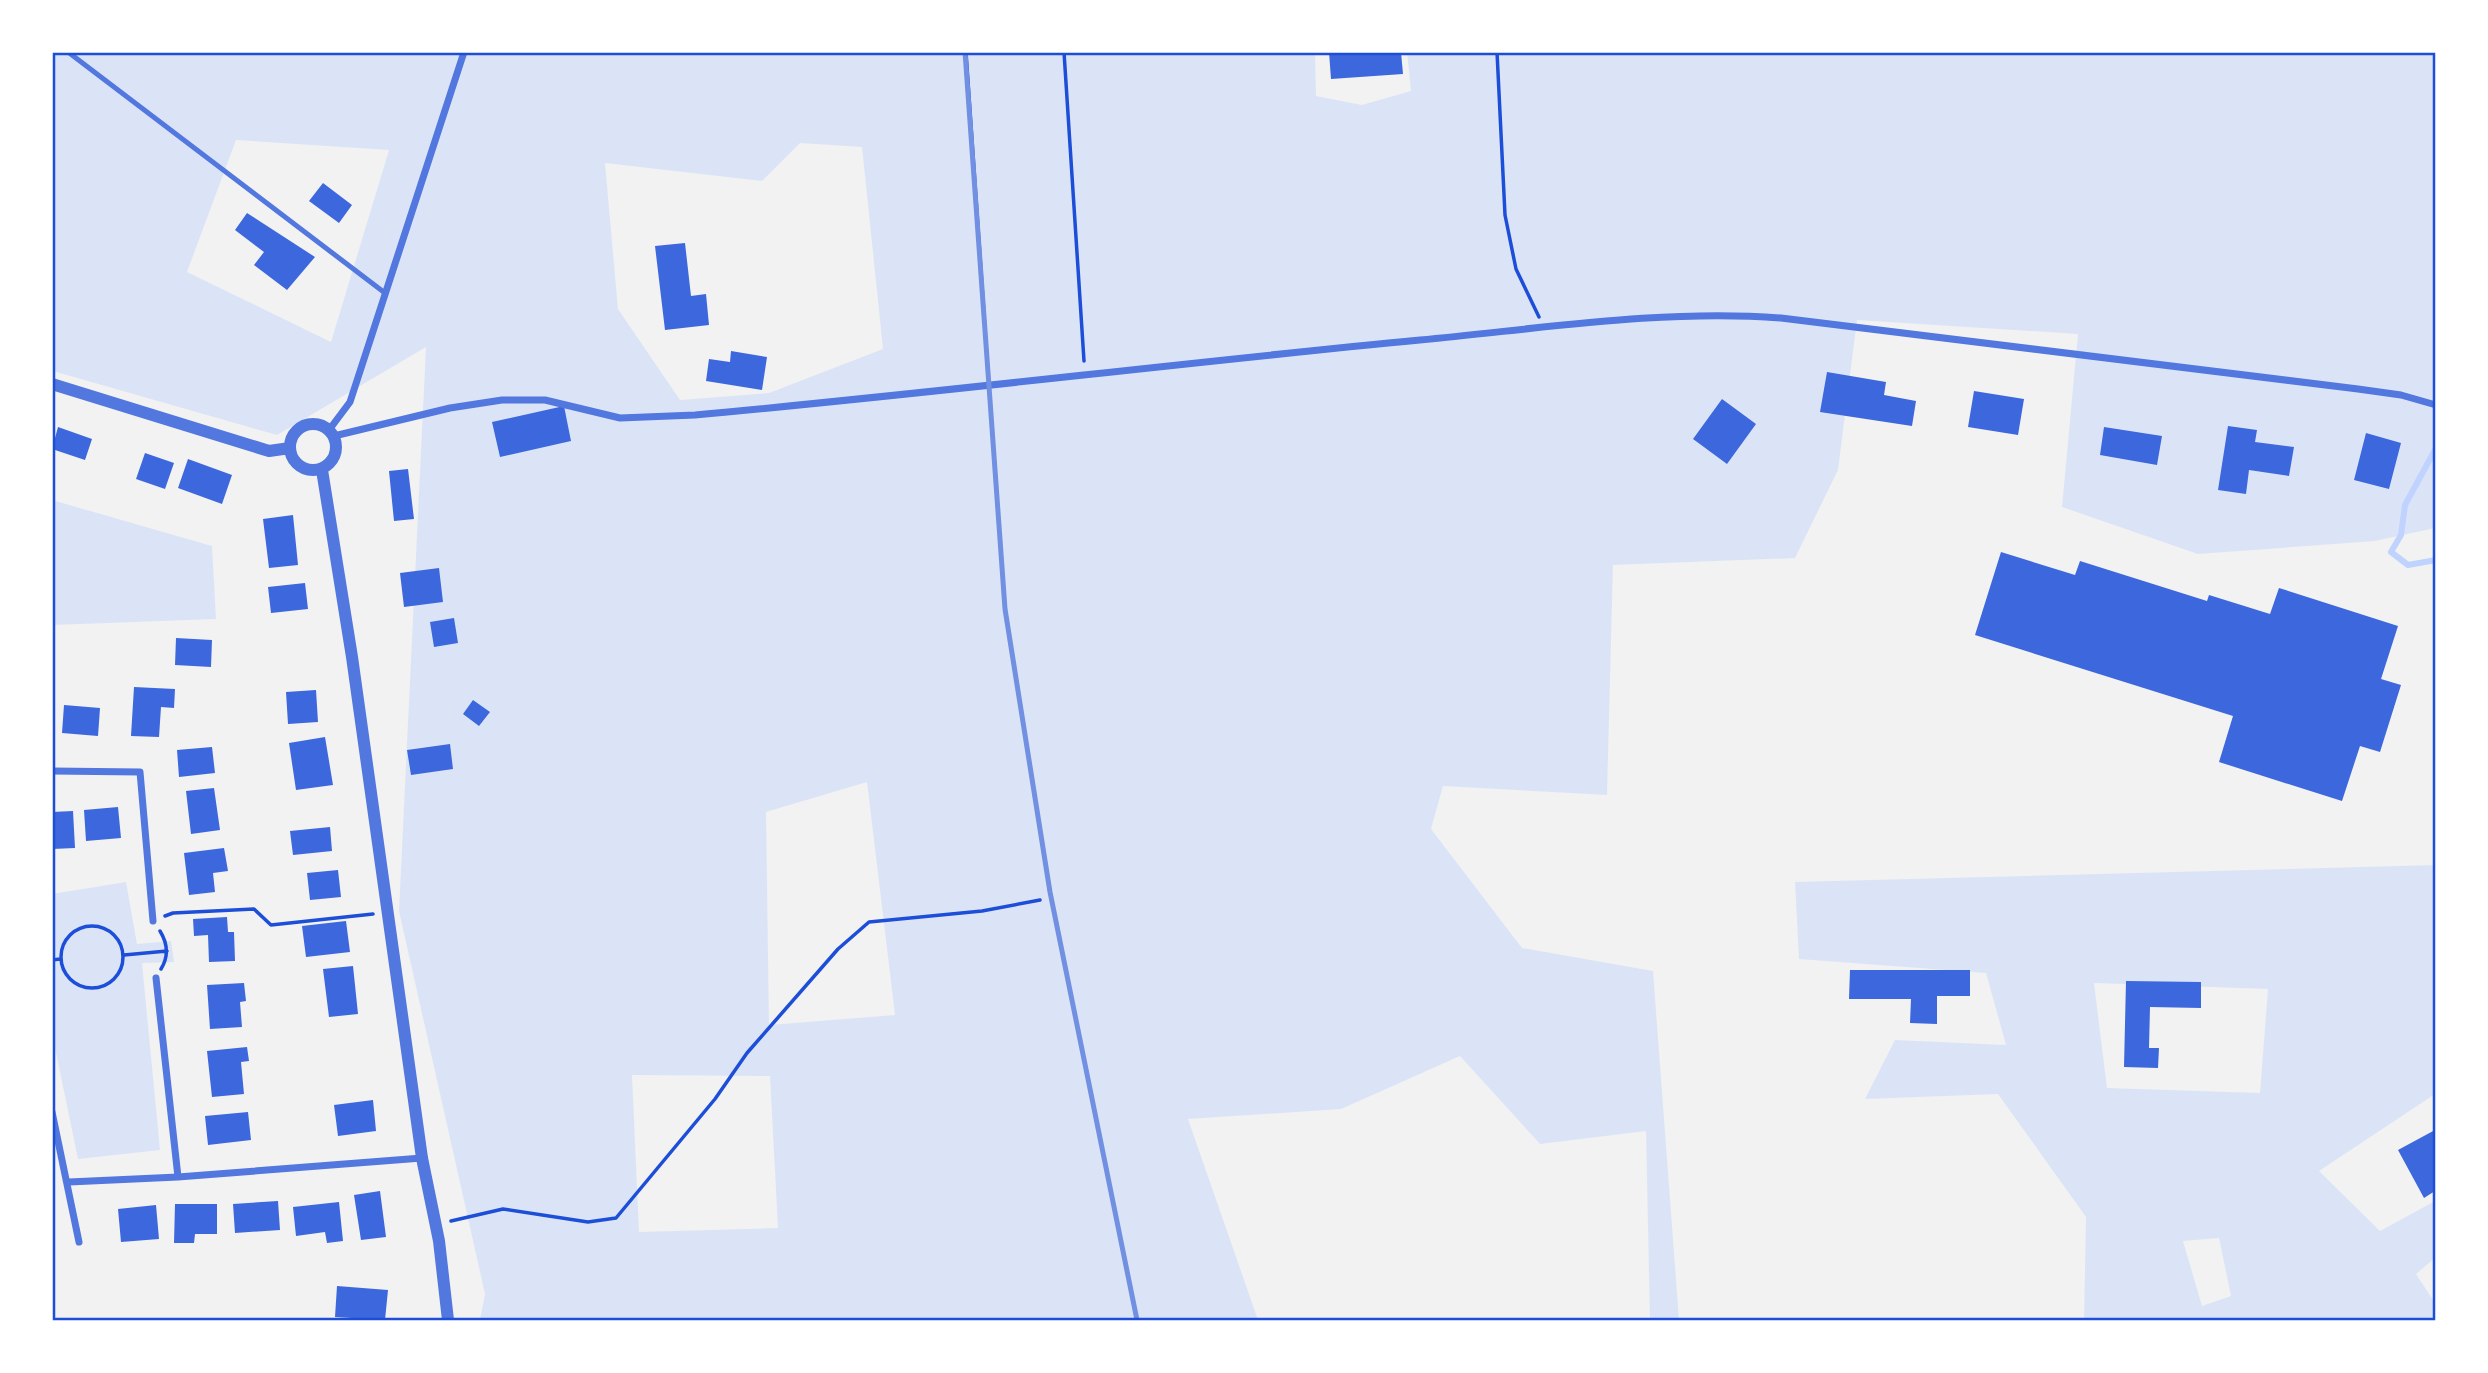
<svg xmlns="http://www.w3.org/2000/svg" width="2488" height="1373" font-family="'Roboto Condensed',sans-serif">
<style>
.green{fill:#dbe4f7;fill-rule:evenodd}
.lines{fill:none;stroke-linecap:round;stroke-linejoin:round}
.stream{stroke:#bfd3fe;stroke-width:6}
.building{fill:#3d67dc}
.path{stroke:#1d4ed8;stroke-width:3.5}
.service{stroke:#5277de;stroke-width:5}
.minor{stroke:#5277de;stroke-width:7}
.tertiary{stroke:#5277de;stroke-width:12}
.rail{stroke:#7290e2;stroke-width:5}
.neatline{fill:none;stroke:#1d4ed8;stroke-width:2.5}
</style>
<rect width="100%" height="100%" fill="#f2f2f2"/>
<path class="green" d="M1315,52L1316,96L1362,105L1411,91L1407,52L2435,53V528L2375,541L2198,554L2062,507L2078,334L1857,320L1838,470L1795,558L1613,565L1607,795L1443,786L1431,829L1522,948L1653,971L1679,1320H1650L1646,1131L1540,1144L1460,1056L1341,1109L1188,1119L1258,1320H480L485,1294L399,911L426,347L277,435L53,371L52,53ZM236,140L389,150L331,342L187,272ZM800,143L862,147L883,349L769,393L680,400L618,309L605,163L762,181ZM867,782L895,1015L769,1025L766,812ZM632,1075L770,1076L778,1228L639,1232Z
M52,500L212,546L216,619L53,625Z
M2435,865V1094L2319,1171L2380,1231L2435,1201V1258L2416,1274L2435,1303V1320H2084L2086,1217L1998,1094L1865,1099L1895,1040L2006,1045L1986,973L1799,959L1795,882ZM2094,983L2268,989L2260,1093L2107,1088ZM2219,1238L2231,1296L2202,1306L2183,1241Z
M126,882L137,944L171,941L174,962L142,963L160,1150L78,1159L53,1038L52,894Z"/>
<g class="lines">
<path class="stream" d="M2436,448L2405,505L2401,535L2391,552L2408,565L2436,560"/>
</g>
<path class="building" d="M1329,52H1401L1403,74L1331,79Z
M323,183L352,205L339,223L309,201Z
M247,213L315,257L287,290L254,265L264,252L235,230Z
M685,243L691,296L706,294L709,325L665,330L655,246Z
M731,351L767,357L762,390L706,381L709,359L730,362Z
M1827,372L1886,382L1884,395L1916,401L1912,426L1820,412Z
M1974,391L2024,399L2018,435L1968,427Z
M1722,399L1756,424L1727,464L1693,439Z
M564,406L571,441L500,457L492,422Z
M2228,426L2257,430L2255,442L2294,447L2289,476L2249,470L2246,494L2218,490Z
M58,427L92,439L85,460L52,449Z
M2104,427L2162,436L2157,465L2100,455Z
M2366,433L2401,443L2389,489L2354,480Z
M145,453L174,463L165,489L136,479Z
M188,459L232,475L222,504L178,488Z
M408,469L414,519L394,521L389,471Z
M293,515L298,565L269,568L263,519Z
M2001,552L2075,575L2080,561L2207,601L2209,595L2270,614L2279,588L2398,626L2381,679L2401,685L2380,752L2360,746L2342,801L2219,762L2233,716L1975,635Z
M439,568L443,602L404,607L400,573Z
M305,583L308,609L271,613L268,587Z
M454,618L458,643L434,647L430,622Z
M176,638L212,640L211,667L175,665Z
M134,687L175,689L174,708L161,707L159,737L131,736Z
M316,690L318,722L288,724L286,692Z
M473,700L490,712L479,726L463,714Z
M64,705L100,708L98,736L62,733Z
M325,737L333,785L296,790L289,743Z
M450,744L453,769L411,775L407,750Z
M212,747L215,773L179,777L177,750Z
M214,788L220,830L191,834L186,791Z
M118,807L121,838L86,841L84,810Z
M73,811L75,848L52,849V812Z
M330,827L332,851L293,855L290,831Z
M224,848L228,871L213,873L215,892L189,895L184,853Z
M338,870L341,897L310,900L307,873Z
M227,917L228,932H234L235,961L209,962L208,935L194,936L193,919Z
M346,921L350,952L306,957L302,926Z
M353,966L358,1014L329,1017L323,969Z
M1850,970H1970V996H1937V1024L1910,1023L1911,999H1849Z
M2126,981L2201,982V1008L2150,1007L2149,1048H2159L2158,1068L2124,1067Z
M244,983L246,1001L240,1002L242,1027L210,1029L207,985Z
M247,1047L249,1061L241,1062L244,1094L212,1097L207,1051Z
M373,1100L376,1131L338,1136L334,1105Z
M248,1112L251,1140L208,1145L205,1116Z
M2435,1130V1191L2424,1198L2398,1150Z
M380,1191L386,1237L361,1240L354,1195Z
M278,1201L280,1230L235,1233L233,1204Z
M339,1202L343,1241L327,1243L325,1232L296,1236L293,1207Z
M175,1204H217V1234H195L194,1243H174Z
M156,1205L159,1239L121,1242L118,1209Z
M337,1286L388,1290L385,1320L335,1317Z"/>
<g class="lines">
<path class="path" d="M966,52L988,372
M1064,52L1084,361
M1497,52L1505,215L1516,269L1539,317
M165,916L173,913L254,909L271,925L373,914
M61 957a31 31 0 1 1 62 0a31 31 0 1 1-62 0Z
M160,931C168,944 169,956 161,969
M124,955L167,951
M52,960L60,959
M451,1221L503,1209L588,1222L616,1218L715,1099L747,1053L838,949L869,922L982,911L1040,900"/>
<path class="service" d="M68,52L385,293"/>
<path class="minor" d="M329,430L350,402L464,52
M334,436L450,408L502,400H545L620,418L695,415C937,393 1178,363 1420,340C1539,329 1661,309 1781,318L2358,389L2401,395L2436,405
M52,771L140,772L153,921
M156,978L178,1177
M52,1112L79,1242
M69,1182L178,1177L422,1158"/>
<path class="tertiary" d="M52,384L269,451L290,448
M290 447a23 23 0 1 1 46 0a23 23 0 1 1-46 0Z
M322,470L352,657L422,1158L439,1241L448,1320"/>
<path class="rail" d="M965,52L1005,609L1050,892L1137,1320"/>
</g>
<rect width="2488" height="1373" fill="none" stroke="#ffffff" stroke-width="108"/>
<rect x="54" y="54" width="2380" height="1265" class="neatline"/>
</svg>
